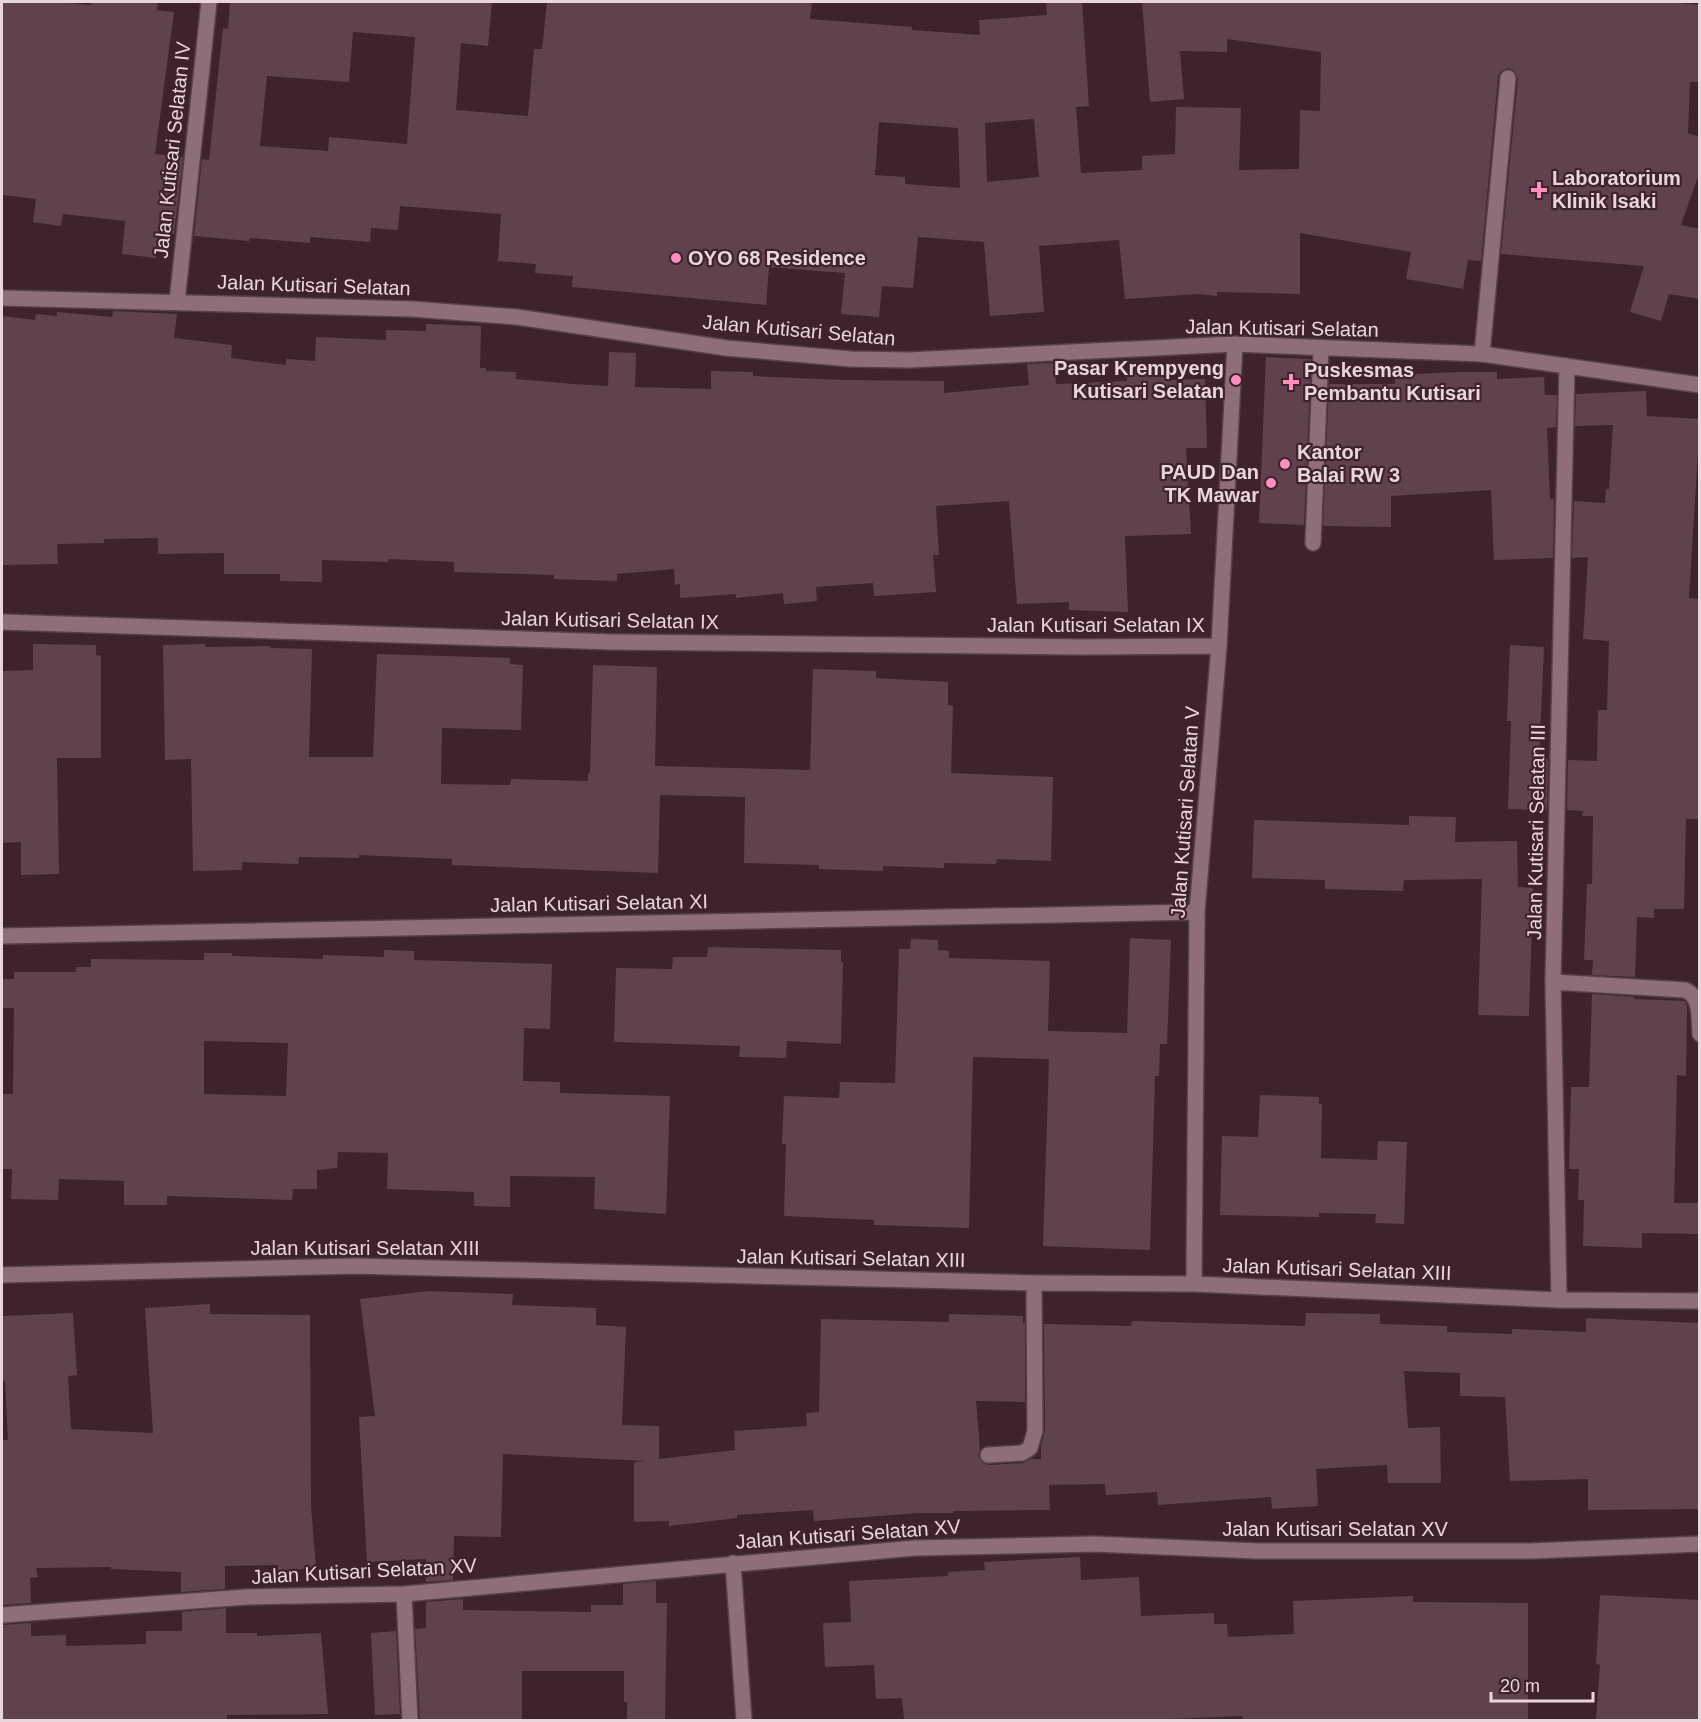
<svg xmlns="http://www.w3.org/2000/svg" width="1701" height="1722" font-family="Arial,sans-serif">
<style>
.building{fill:#5f424d;fill-rule:evenodd}
.lines{fill:none;stroke-linecap:round;stroke-linejoin:round}
.service-casing{stroke:#574149;stroke-width:18}
.minor-casing{stroke:#574149;stroke-width:18}
.service{stroke:#8e6e7a;stroke-width:15}
.minor{stroke:#8e6e7a;stroke-width:15}
.poi-dot{fill:#fe8ebd;stroke:#3e232e;stroke-width:2}
.labels{text-anchor:middle;dominant-baseline:central;stroke-width:4.5;stroke-linejoin:round;paint-order:stroke}
.street-label{font-size:20px;fill:#e8d6dc;stroke:#3e232e}
.poi-label{font-size:20px;font-weight:bold;fill:#e8d6dc;stroke:#3e232e;text-anchor:start}
</style>
<rect width="100%" height="100%" fill="#3e232e"/>
<path class="building" d="M2,2H57L91,5L92,2H158L157,10L174,12L155,154L183,157L174,234L159,232L156,258L122,254L125,221L63,214L61,226L33,222L36,199L2,195Z
M230,2H492L488,46L461,43L456,110L528,116L534,49H542L547,2H812L810,19L912,27V30L980,35L979,20L1047,15L1046,2H1082L1089,106L1076,107L1081,173L1142,170V156L1175,154L1176,107L1241,108L1239,170L1299,169L1300,110L1320,111L1321,52L1227,39V52L1180,51L1184,99L1150,102L1142,2H1670L1700,5V82H1690L1688,133L1700,137V171L1681,225L1700,229V299L1669,294L1661,321L1630,312L1644,266L1501,254L1518,79L1514,70L1508,68L1500,72L1498,77L1481,261L1468,260L1463,289L1406,279L1411,252L1300,233V294L1217,292V296L1198,294L1125,299L1119,240L1039,246L1044,312L990,316L984,242L918,237L913,288L882,286L879,317L841,314L845,273L769,267L766,305L572,287L573,276L535,273L536,264L498,261L501,214L400,206L398,230L371,228L370,242L310,237V243L250,238L249,241L194,236L202,159L209,160L223,28L228,29ZM353,32L415,37L407,144L329,137L328,151L260,146L267,76L349,82ZM1034,119L1039,177L987,182L985,123ZM879,122L958,128L960,188L905,184V177L875,175Z
M113,311L177,314L174,338L232,345L231,358L286,365V359L315,361L316,337L386,340V330L426,331V324L481,326L480,368H486V371L516,372V379L573,384L608,386L609,352L636,353L635,387L711,389V371L753,372V376L843,380L944,381V393L1029,385L1027,364L1054,363L1056,384L1127,381V374L1167,373V380L1205,379L1207,448H1186L1191,534L1125,536L1128,612L1069,610V602L1017,604L1009,501L936,506L939,555H933L936,592L874,596L873,583L816,587L817,601L784,604L783,593L736,598V594L680,598V584L675,585L674,569L617,574V581L554,579V575L454,572V562L389,559L388,562L322,560V582L280,581V574H224V553L158,554V538L104,539V543L57,544L58,564L2,565V316L35,320L36,314L57,316V312L112,317Z
M1266,357L1311,359L1304,525L1259,523Z
M1459,372H1497V379L1544,377L1545,395H1557L1556,427L1547,428L1550,499H1554L1553,558L1494,560L1491,490L1391,496V527L1323,526L1329,384H1395L1394,375Z
M1646,391L1647,416L1700,419L1689,598L1700,599V819H1686L1684,909H1654V918L1637,917L1635,977L1592,975L1593,960H1584L1587,884H1592L1593,816H1582L1583,811L1567,810L1568,760L1597,761L1598,710H1607L1609,641L1583,639L1588,557L1572,558L1574,501L1605,503L1606,489H1609L1613,425L1575,426L1576,394Z
M33,644L96,645V655L101,656V758H57L59,874L21,875V842L2,843V671L33,670Z
M205,644V647L270,646V648L312,649L309,757H373L377,654L510,658V664L523,665L521,730L442,728L441,784L510,785L511,779L588,781V773H590L593,665L657,667L655,766L810,770L813,669L876,671V678L948,682V705L953,706L951,773L1053,777L1051,861L997,859L996,864L944,863V868L883,866V871L819,869V865L744,863L745,797L660,795L658,873L452,865V859L359,855V858L299,857L298,864L242,862V870L193,871L191,759L165,760L163,645Z
M1510,645L1544,647L1539,759H1548L1547,810L1508,809L1511,721H1507Z
M1409,816L1456,817L1455,842L1517,841L1518,887L1533,888L1529,1016L1478,1015L1482,879L1404,880L1403,891L1325,889V880L1252,878L1254,820L1409,825Z
M1130,938L1171,940L1167,1044H1160L1159,1076H1155L1150,1250L1043,1246L1049,1059L973,1057L969,1228L874,1225V1220L784,1216L786,1144H782L784,1096L839,1098L840,1082L895,1083L899,949H910L911,939L938,940V950L949,951V958L1050,961L1048,1031L1127,1033Z
M708,947L841,950V962H843L841,1044L787,1041L786,1058L739,1057L740,1046L614,1042L616,968L672,969L673,957H707Z
M384,950L414,951V960L552,964L550,1029L524,1028L523,1081L560,1082V1093L670,1096L666,1214L594,1209L595,1177L510,1176V1207L474,1206V1192L387,1189L388,1153L338,1152L337,1168L317,1170V1189H293L292,1200L167,1196V1205H124V1181L59,1179L58,1200L11,1199L12,1169H2V1094H13L14,1008H2V979H14V972H76V967H91V959L204,960V953H232V956L323,959V955L384,957ZM204,1041L288,1043L286,1096L204,1094Z
M1592,994L1634,997V999L1685,1001L1687,1006L1686,1076L1677,1075L1674,1203H1700V1234L1642,1233V1248L1583,1246L1584,1200H1578L1579,1169H1569L1571,1087H1589Z
M1260,1095L1319,1097V1104H1322L1321,1158L1377,1160L1378,1141L1407,1142L1404,1224L1375,1223L1376,1214L1319,1213V1217L1220,1215L1222,1136L1258,1137Z
M429,1291L513,1294L512,1305L596,1308V1325L626,1327L622,1425L659,1426V1459L735,1450L734,1431L807,1426L806,1413L819,1412L821,1319L949,1322V1314L1023,1316V1323H1025V1402L976,1401L980,1450L978,1456L983,1463L989,1465L1023,1463L1031,1459H1041V1446L1045,1431L1044,1324L1131,1326L1132,1321L1305,1326L1306,1313L1380,1314V1324L1447,1326V1332L1512,1334V1329L1586,1332V1318L1700,1323V1509L1588,1510V1479L1510,1481L1505,1397L1460,1396V1373L1404,1371L1408,1428L1440,1427L1441,1483H1388L1387,1465L1316,1469L1318,1506L1272,1509L1271,1497L1158,1505L1157,1492L1106,1495L1105,1484L1049,1485L1050,1510L953,1511V1513H918L814,1521L813,1510L737,1515V1518L669,1526V1521L634,1522V1462L646,1461L503,1454L501,1537L454,1536L453,1580L426,1582V1559L367,1562L359,1417L375,1416L360,1299Z
M210,1304V1314L310,1315L311,1506L316,1568L278,1571V1565L225,1566V1589L181,1592V1572L111,1569V1567L36,1568L38,1577L30,1578L31,1603L2,1605V1440H8L5,1381H3L2,1351V1316L73,1313L77,1375L68,1376L71,1429L153,1433L145,1308Z
M1080,1557L1081,1580L1139,1577L1141,1616L1214,1613V1624H1227L1228,1637L1294,1634L1293,1601L1413,1596V1602L1528,1603V1720H1243L1242,1716L1149,1720H904L902,1698L876,1699L874,1665L825,1667L823,1623L851,1622L849,1581L948,1576V1572L985,1570L984,1562Z
M656,1581V1603H667L665,1720H627V1702H624V1671H522V1720H420L415,1629L426,1628V1602L463,1599V1610L591,1612V1605H623V1584Z
M1600,1595L1700,1600V1720H1596L1600,1665L1596,1664Z
M226,1608V1633H257V1636L321,1633L328,1714L227,1715V1720H2V1625L31,1623V1636L66,1635V1646L146,1644V1631H182V1612Z
M396,1631L400,1714L375,1715L371,1633Z"/>
<g class="lines">
<defs>
<path id="service" d="M1482,354L1508,78
M1313,543L1321,349"/>
<path id="minor" d="M2,298L412,309L517,317L726,348L851,359L909,360L1235,344L1482,354L1700,385
M177,302L209,2
M2,622L613,642L1081,647L1219,646
M2,936L1197,912
M1553,982L1685,990C1701,996 1699,1017 1700,1034
M2,1275L355,1266L1034,1283L1194,1284L1559,1300L1700,1301
M1194,1284L1197,912L1219,646L1235,344
M1559,1300L1553,982L1567,366
M988,1455L1022,1453L1030,1448L1035,1431L1034,1283
M733,1563L744,1720
M404,1594L410,1720
M2,1615L247,1597L404,1594L915,1548L1094,1544L1257,1551H1531L1700,1544"/>
</defs>
<use href="#service" class="service-casing"/>
<use href="#minor" class="minor-casing"/>
<use href="#service" class="service"/>
<use href="#minor" class="minor"/>
</g>
<g class="poi-dot">
<path d="M1536 181h6v6h6v6h-6v6h-6v-6h-6v-6h6z"/>
<circle cx="676" cy="258" r="6"/>
<circle cx="1236" cy="380" r="6"/>
<path d="M1288 373h6v6h6v6h-6v6h-6v-6h-6v-6h6z"/>
<circle cx="1285" cy="464" r="6"/>
<circle cx="1271" cy="483" r="6"/>
</g>
<g class="labels">
<g class="street-label">
<text transform="translate(172 150) rotate(-84)">Jalan Kutisari Selatan IV</text>
<text transform="translate(314 285) rotate(2)">Jalan Kutisari Selatan</text>
<text transform="translate(1282 328) rotate(1)">Jalan Kutisari Selatan</text>
<text transform="translate(799 330) rotate(5)">Jalan Kutisari Selatan</text>
<text transform="translate(610 620) rotate(1)">Jalan Kutisari Selatan IX</text>
<text x="1096" y="625">Jalan Kutisari Selatan IX</text>
<text transform="translate(1185 812) rotate(-86)">Jalan Kutisari Selatan V</text>
<text transform="translate(1536 832) rotate(-89)">Jalan Kutisari Selatan III</text>
<text transform="translate(599 903) rotate(-1)">Jalan Kutisari Selatan XI</text>
<text x="365" y="1248">Jalan Kutisari Selatan XIII</text>
<text transform="translate(851 1258) rotate(1)">Jalan Kutisari Selatan XIII</text>
<text transform="translate(1337 1269) rotate(2)">Jalan Kutisari Selatan XIII</text>
<text x="1335" y="1529">Jalan Kutisari Selatan XV</text>
<text transform="translate(848 1534) rotate(-4)">Jalan Kutisari Selatan XV</text>
<text transform="translate(364 1571) rotate(-3)">Jalan Kutisari Selatan XV</text>
</g>
<g class="poi-label">
<text x="1552" y="178">Laboratorium<tspan x="1552" dy="23">Klinik Isaki</tspan></text>
<text x="688" y="258">OYO 68 Residence</text>
<text x="1224" y="368" text-anchor="end">Pasar Krempyeng<tspan x="1224" dy="23">Kutisari Selatan</tspan></text>
<text x="1304" y="370">Puskesmas<tspan x="1304" dy="23">Pembantu Kutisari</tspan></text>
<text x="1297" y="452">Kantor<tspan x="1297" dy="23">Balai RW 3</tspan></text>
<text x="1259" y="472" text-anchor="end">PAUD Dan<tspan x="1259" dy="23">TK Mawar</tspan></text>
</g>
</g>
<rect width="1701" height="1722" fill="none" stroke="#e8d6dc" stroke-width="6"/>
<path d="M1491 1692v9h102v-9" fill="none" stroke="#e8d6dc" stroke-width="3"/>
<text x="1500" y="1692" font-size="18" fill="#e8d6dc" stroke="#3e232e" stroke-width="4.5" paint-order="stroke">20 m</text>
</svg>
